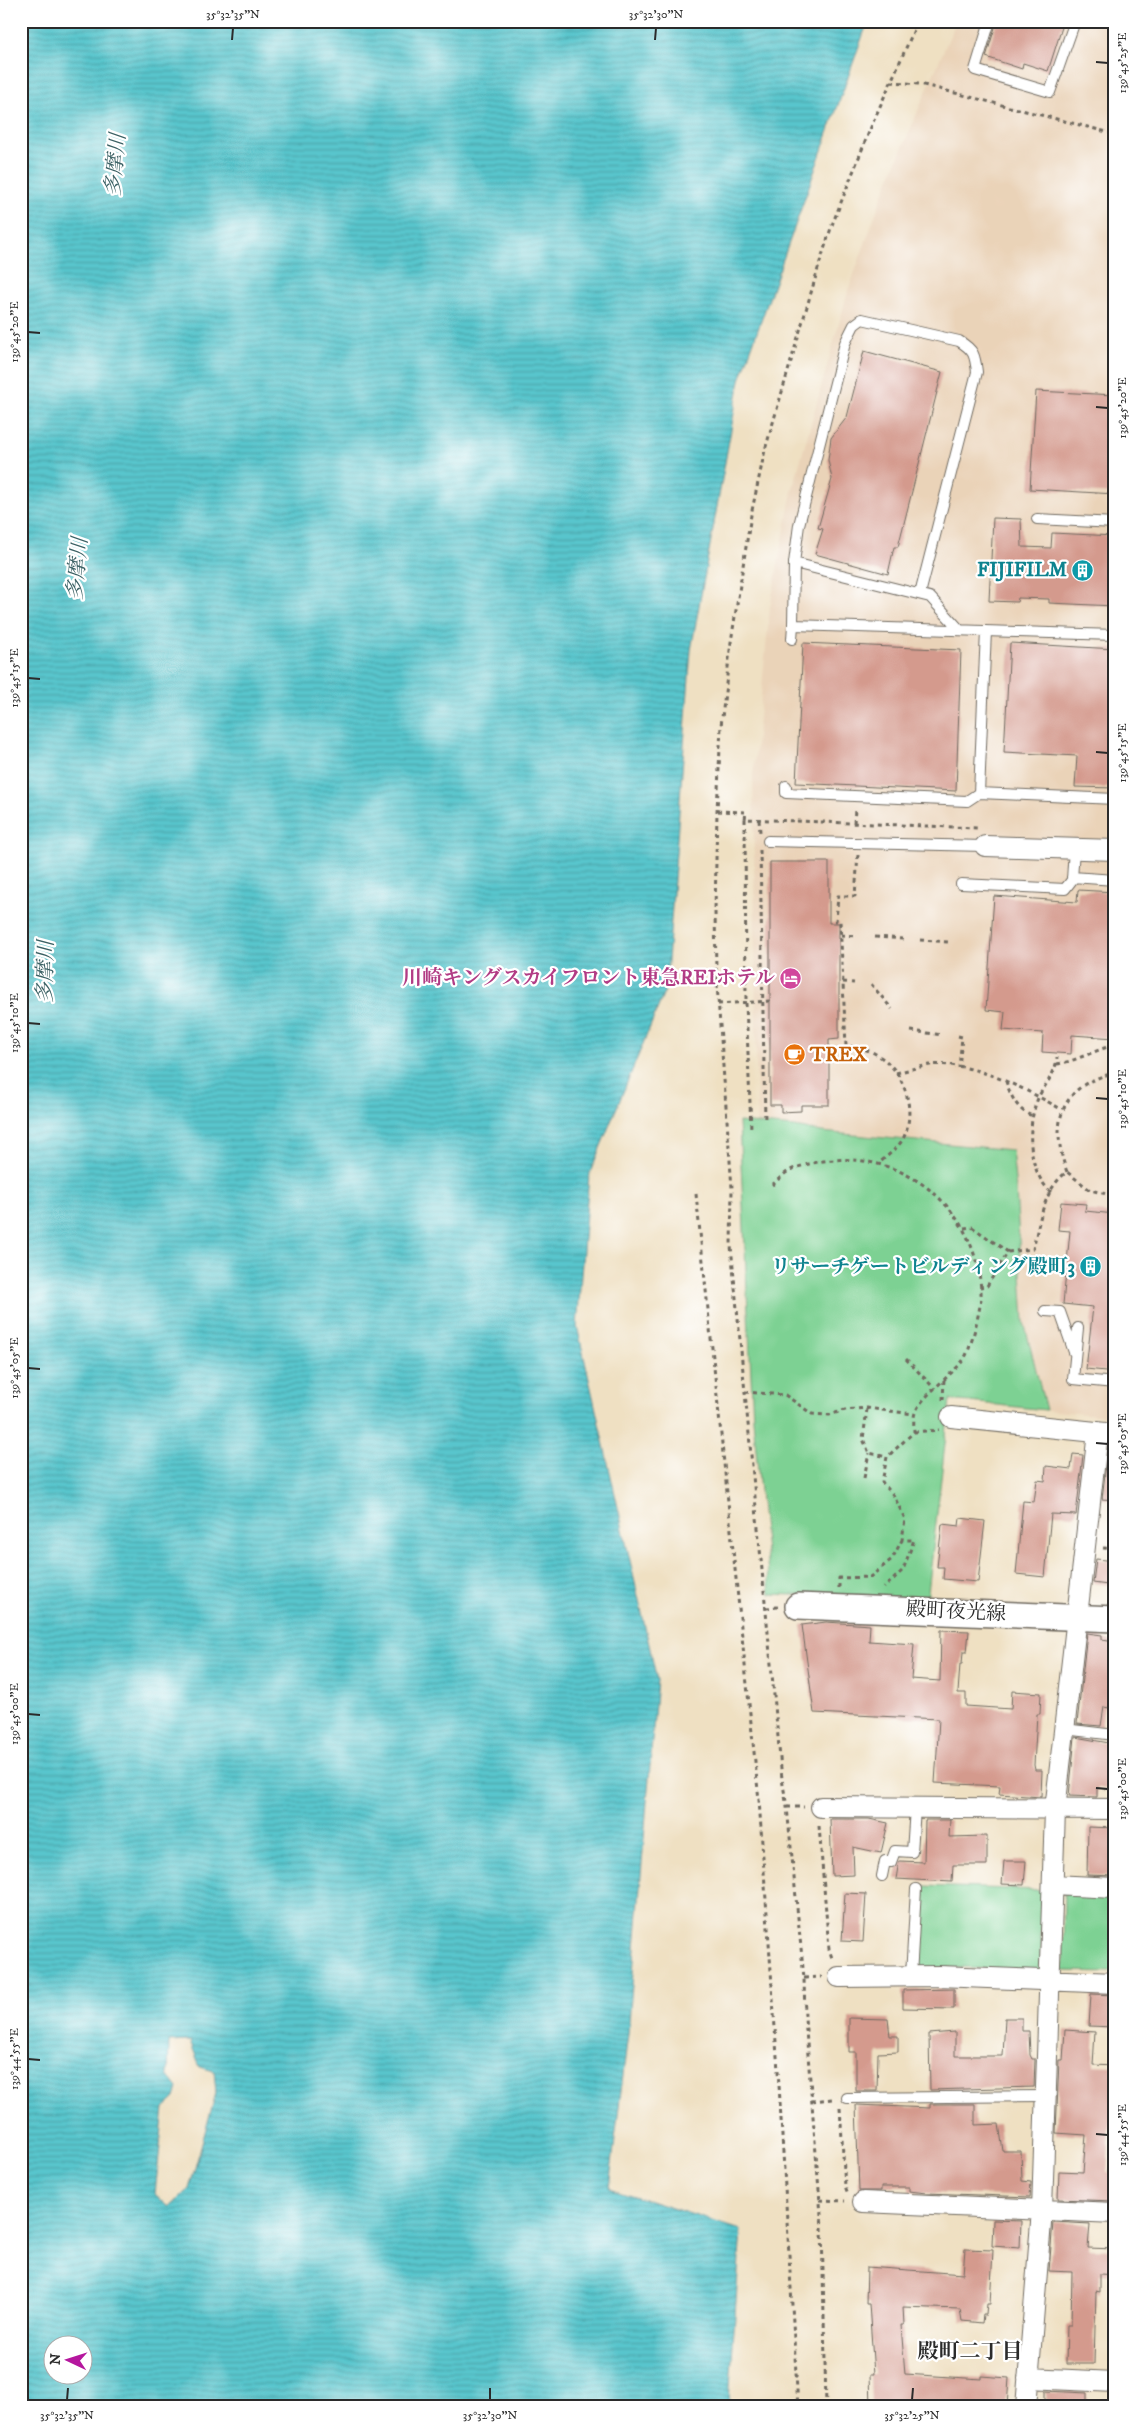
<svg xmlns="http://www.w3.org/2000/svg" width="1136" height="2428" font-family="'IM FELL DW Pica','Noto Serif JP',serif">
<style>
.built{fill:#ead3b8}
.park{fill:#7dd193;stroke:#547e5f}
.water{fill:url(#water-rules);stroke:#42787c;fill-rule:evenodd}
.building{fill:#d49a8d}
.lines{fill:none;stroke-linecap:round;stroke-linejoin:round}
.service-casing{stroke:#706a60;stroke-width:12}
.minor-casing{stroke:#706a60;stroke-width:22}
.tertiary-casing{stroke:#706a60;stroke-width:28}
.path{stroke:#706a60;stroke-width:3;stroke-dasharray:4 4;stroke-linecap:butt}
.service{stroke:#fff;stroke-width:10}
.minor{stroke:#fff;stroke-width:20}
.tertiary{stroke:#fff;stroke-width:25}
.ticks{fill:none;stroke:#2b2b2b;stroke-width:2}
.labels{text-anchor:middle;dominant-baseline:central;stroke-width:4.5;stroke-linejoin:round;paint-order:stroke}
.culture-label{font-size:20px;font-weight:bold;fill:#0d838f;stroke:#fff;text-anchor:end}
.hotel-label{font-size:20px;font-weight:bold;fill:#b23c85;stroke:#fff;text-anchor:end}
.food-label{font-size:20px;font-weight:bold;fill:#c56008;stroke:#fff;text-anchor:start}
.street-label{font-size:20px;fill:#2b2b2b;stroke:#fff}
.water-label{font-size:21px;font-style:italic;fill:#3b6164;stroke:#fff}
.neighbourhood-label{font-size:21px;font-weight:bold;fill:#2b2b2b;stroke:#fff}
.neatline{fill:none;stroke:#2b2b2b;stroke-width:2}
.ticks-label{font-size:12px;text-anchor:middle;fill:#2b2b2b}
</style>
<defs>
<pattern id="water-rules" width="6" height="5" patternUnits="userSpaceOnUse" patternTransform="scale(1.25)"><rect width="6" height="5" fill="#59c6cd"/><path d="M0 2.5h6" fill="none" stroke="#4aa1a7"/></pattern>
</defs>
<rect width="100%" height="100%" fill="#fff"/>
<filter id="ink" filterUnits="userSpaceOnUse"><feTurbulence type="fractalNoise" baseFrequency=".02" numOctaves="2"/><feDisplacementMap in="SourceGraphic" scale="10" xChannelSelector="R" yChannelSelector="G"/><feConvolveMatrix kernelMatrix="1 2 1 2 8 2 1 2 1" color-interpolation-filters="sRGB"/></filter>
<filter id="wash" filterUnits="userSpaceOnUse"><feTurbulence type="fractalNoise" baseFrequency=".0096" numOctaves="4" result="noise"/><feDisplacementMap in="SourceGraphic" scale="20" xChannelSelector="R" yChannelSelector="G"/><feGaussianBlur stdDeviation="1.12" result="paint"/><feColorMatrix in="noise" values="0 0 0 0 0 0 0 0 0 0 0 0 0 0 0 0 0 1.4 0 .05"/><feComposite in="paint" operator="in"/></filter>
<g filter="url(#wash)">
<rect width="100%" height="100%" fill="#efe0c2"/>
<path class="built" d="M956,21H1115V1417L1046,1410L1024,1322L1016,1190L1012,1150L822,1132L794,1127L757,1123L753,776L770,607L792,491L848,291L882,196Z"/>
<path class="park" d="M739,1122L794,1127L822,1132L1012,1150L1016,1190L1024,1322L1046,1410L950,1400L927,1601L770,1594L753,1419Z
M924,1886L1041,1890V1970L916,1967Z
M1064,1888L1115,1891V1972L1063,1971Z"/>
<path class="water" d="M21,21H868L740,380L691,650L666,988L589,1175L577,1326L657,1680L628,2034L609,2188L741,2230L729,2401L720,2407H21ZM190,2041L200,2067L214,2071L216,2093L189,2189L169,2207L155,2194L164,2108L175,2098L178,2088L168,2075L169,2042ZM52,2346H82V2376H52Z"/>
<g id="blocks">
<path class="building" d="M997,21H1064L1048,71L1023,63L1022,69L986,57Z
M864,351L942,372L898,547H894L888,574L815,554L823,529L818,528L832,479L828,460L831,438L847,417Z
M1036,391L1115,395V494L1030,489Z
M993,518L1021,519L1022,547L1051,548L1052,533L1115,536V606L1049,603V599L1018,598L1017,602L989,601Z
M803,643L961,650L956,791L796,783Z
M1010,643L1115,649V788L1075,787L1077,756L1004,752Z
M770,862H829V923H839V1039L829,1040V1105H801V1111L781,1112V1105H770Z
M1078,890L1115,892V1038L1072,1035L1071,1054L1042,1052L1043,1033L1003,1030L1005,1012L986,1010L994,896L1077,902Z
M1061,1202L1086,1204L1085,1211L1115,1214V1372L1086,1369L1093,1307L1063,1304L1070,1231L1058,1230Z
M1073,1454L1083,1455L1076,1515L1051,1514L1045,1577L1016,1574L1023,1501L1034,1502L1037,1480L1045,1481L1046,1466L1071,1469Z
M1107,1457H1115V1500L1102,1499Z
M960,1518L985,1521L978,1582L943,1579L944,1567H937L942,1524L959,1526Z
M1096,1559L1115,1561V1586L1093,1583Z
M826,1622L870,1625L869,1641L914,1644L911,1679L940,1681L941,1630L969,1631L967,1652H963L962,1664H960L958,1693H966V1706L1011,1709L1012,1691L1041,1693L1040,1714H1037L1034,1765L1035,1770H1042L1041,1797L999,1794L1000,1786L935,1783L939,1719L814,1713L802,1625Z
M1087,1633L1102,1635V1640L1115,1642V1683H1112L1109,1708L1104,1707L1101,1726L1077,1724Z
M1075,1737L1115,1744V1790L1097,1788V1797L1069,1796Z
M830,1819H869L888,1823L881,1853L853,1847L854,1875L832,1876Z
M925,1820H950L949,1837L987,1836V1865H953L952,1882L896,1879L899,1861L924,1862Z
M1088,1827L1115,1828V1876L1087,1875Z
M1004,1861H1026L1024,1885L1002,1884Z
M845,1893L866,1894L863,1942L842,1941Z
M954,1989V2009L903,2008V1990Z
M1091,1994L1115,1995V2027L1089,2026Z
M849,2018L888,2019L890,2036H898V2052L878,2053L877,2091H856V2052H849Z
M1005,2018H1022V2031H1029L1030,2055L1032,2059H1035L1034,2087L930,2090L929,2034L955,2032V2056H1003Z
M1065,2030L1095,2032L1093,2065L1115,2066V2115H1111L1107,2173H1115V2201L1058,2199L1059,2171L1083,2172L1086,2135L1056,2133L1059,2060H1063Z
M930,2104H975V2125L999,2124L1003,2151H1021L1022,2181L1031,2182L1030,2197L927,2193L909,2191V2187H881V2191H859L856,2105L930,2108Z
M993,2220L1021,2221L1020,2248L992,2246Z
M1053,2222L1090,2224L1088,2248L1115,2249V2275L1100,2274V2292L1096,2291L1094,2364H1066L1067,2325H1071L1072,2272L1049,2271Z
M965,2249L993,2250L990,2304H987L986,2315H983L982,2323L962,2321L960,2309L903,2307L904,2325H901L905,2374L981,2379V2376L1009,2378L1007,2407H871L870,2374H874L869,2304H866L867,2267L963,2274Z
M1045,2391L1087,2393V2407H1045Z"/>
</g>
</g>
<g filter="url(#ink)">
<use href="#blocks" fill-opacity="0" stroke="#706a60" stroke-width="1"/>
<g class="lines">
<defs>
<path id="service" d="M990,21L975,70L1050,92L1075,21
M1037,519L1115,523
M794,563L930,597L960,630
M793,625L794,563L799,525L845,343L854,325L862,319L959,341C974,350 975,355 977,372L920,594
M792,639L793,625L1115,635
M786,786V793L967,801L979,793L986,631
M979,793L1115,799
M768,841L985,846
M1072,877L1115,880
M961,884L1065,889L1072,880L1074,848
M1045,1311L1060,1312L1074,1352
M1078,1328L1073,1379L1115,1383
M1064,1729L1115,1735
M882,1876L885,1861L891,1862L895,1851L912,1852L915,1808
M911,1976L916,1889
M847,2098L1046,2096"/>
<path id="minor" d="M985,846L1115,850
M951,1417L1115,1434
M821,1807L1115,1809
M1053,1885L1115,1888
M839,1977L939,1976L1115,1983
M863,2202L1115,2213
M1028,2378L1115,2382
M1026,2407L1042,2210L1055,1810L1098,1432"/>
<path id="tertiary" d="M798,1606L1115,1619"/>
</defs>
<use href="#service" class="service-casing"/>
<use href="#minor" class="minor-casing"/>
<use href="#tertiary" class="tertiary-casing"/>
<path class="path" d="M891,82L920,84L1115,134
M717,811L746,812L745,819L978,828
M745,819L746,1003L751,1129
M759,820L760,832
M854,823L855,809
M760,850L765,1121
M858,855L855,896H838L836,921H840L846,1046C858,1047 868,1049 879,1056C905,1072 917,1111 903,1139C897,1149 887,1156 878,1164
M841,935L857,936
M875,937L904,939
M920,940L949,942
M843,982L854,983
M871,984L892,1009
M718,1004L770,1001
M911,1031L942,1035
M958,1036L962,1037L959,1068
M1057,1064C1077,1061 1094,1050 1115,1045
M896,1073C908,1070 919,1067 930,1065C971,1060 1027,1090 1061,1109
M1006,1081C1010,1095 1018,1112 1033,1116
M1067,1172C1049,1124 1060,1084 1115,1073
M772,1185C778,1180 785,1172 793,1169C868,1140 952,1180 975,1257C979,1272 983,1290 980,1306C977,1321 971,1352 961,1363C950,1376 921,1397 915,1413C913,1418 914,1427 914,1432L887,1457L882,1482L894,1496L905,1519L902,1540H914L903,1570L884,1588
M1051,1192C1027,1171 1026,1124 1039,1096C1046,1083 1056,1073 1057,1057
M696,1194L759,1800L779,2085L798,2407
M964,1228L972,1227L1008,1252L987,1286L980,1287
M1008,1252L1033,1249C1039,1223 1044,1188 1067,1172L1090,1190L1115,1196
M906,1359L935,1389
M745,1392L785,1395L812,1414L829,1415L845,1410L867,1408L914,1414
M943,1400L944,1379
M867,1409L863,1439L869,1453L887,1457
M914,1432L939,1430
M864,1478L869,1453
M1103,1548L1115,1549
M839,1588V1578L870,1577L892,1559L902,1540
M766,1608L778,1607
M787,1807H804
M819,1826L829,1949L833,1961
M804,1978L822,1977
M812,2101L833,2099
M840,2108L845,2186L848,2194
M820,2200L845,2201
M826,2407L822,2227L805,2018L804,1978L787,1807L782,1779L731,1246L732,1188L716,971L715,911L717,811L721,726L731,642L751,515L765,450L820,262L832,225L873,122L918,21"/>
<use href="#service" class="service"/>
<use href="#minor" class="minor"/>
<use href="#tertiary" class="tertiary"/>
</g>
</g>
<path class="ticks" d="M232,40L233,28M655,40L656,28M1096,62L1108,63M28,332L40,333M1096,407L1108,408M28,678L40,679M1096,752L1108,753M28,1023L40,1024M1096,1098L1108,1099M28,1368L40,1369M1096,1443L1108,1444M28,1714L40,1715M1096,1788L1108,1789M28,2059L40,2060M1096,2134L1108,2135M67,2400L68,2388M490,2400V2388M912,2400L913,2388"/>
<defs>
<symbol id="building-disc" viewBox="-11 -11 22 22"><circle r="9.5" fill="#0f9aa8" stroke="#fff"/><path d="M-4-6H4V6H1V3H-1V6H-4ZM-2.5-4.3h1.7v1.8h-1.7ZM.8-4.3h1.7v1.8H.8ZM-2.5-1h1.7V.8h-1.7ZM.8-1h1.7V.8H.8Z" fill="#fff"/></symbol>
<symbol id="hotel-disc" viewBox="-11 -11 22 22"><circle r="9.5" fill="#d1479c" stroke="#fff"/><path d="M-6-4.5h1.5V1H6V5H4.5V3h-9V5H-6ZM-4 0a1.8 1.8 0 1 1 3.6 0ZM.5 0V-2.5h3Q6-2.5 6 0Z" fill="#fff"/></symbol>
<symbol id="cafe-disc" viewBox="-11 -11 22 22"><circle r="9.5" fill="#e8710a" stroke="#fff"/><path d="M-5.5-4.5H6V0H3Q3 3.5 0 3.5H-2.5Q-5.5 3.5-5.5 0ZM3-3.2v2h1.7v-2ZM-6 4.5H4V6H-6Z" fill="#fff"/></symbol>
</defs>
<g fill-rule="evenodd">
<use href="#building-disc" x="1070" y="558" width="25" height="25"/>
<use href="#hotel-disc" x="778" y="966" width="25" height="25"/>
<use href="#cafe-disc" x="782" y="1042" width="25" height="25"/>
<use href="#building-disc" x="1078" y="1254" width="25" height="25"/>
</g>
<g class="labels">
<g class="culture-label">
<text x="1067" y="570">FIJIFILM</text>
<text x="1075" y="1267">リサーチゲートビルディング殿町3</text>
</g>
<g class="hotel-label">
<text x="775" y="978">川崎キングスカイフロント東急REIホテル</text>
</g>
<g class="food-label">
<text x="810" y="1055">TREX</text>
</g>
<g class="street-label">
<text transform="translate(956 1612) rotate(3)">殿町夜光線</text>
</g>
<g class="water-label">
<text transform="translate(116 165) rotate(-85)">多摩川</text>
<text transform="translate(78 569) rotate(-85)">多摩川</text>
<text transform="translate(46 972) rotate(-89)">多摩川</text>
</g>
<g class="neighbourhood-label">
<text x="970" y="2352">殿町二丁目</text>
</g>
</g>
<rect width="1136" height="2428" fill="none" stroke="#fff" stroke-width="55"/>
<g transform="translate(68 2360) rotate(274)"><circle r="24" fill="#ffffff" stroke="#aaaaaa"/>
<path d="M0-4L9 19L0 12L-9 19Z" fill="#b5179e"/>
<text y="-8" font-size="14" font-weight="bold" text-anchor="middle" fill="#2b2b2b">N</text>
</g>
<rect x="28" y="28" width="1080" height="2372" class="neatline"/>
<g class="ticks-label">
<text x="233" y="18">35°32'35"N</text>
<text x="656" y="18">35°32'30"N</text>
<text transform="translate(1122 63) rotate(-90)" y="4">139°45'25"E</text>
<text transform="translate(14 332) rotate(-90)" y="4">139°45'20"E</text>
<text transform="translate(1122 408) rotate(-90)" y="4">139°45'20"E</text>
<text transform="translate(14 678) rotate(-90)" y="4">139°45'15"E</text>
<text transform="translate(1122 753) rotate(-90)" y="4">139°45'15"E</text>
<text transform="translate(14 1023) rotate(-90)" y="4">139°45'10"E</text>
<text transform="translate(1122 1099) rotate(-90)" y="4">139°45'10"E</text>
<text transform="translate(14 1368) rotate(-90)" y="4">139°45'05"E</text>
<text transform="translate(1122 1444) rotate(-90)" y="4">139°45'05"E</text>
<text transform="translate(14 1714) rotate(-90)" y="4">139°45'00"E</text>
<text transform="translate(1122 1789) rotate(-90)" y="4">139°45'00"E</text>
<text transform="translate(14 2059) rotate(-90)" y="4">139°44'55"E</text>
<text transform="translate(1122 2135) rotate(-90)" y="4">139°44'55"E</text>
<text x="67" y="2419">35°32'35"N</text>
<text x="490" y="2419">35°32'30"N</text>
<text x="912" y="2419">35°32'25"N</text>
</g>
</svg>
